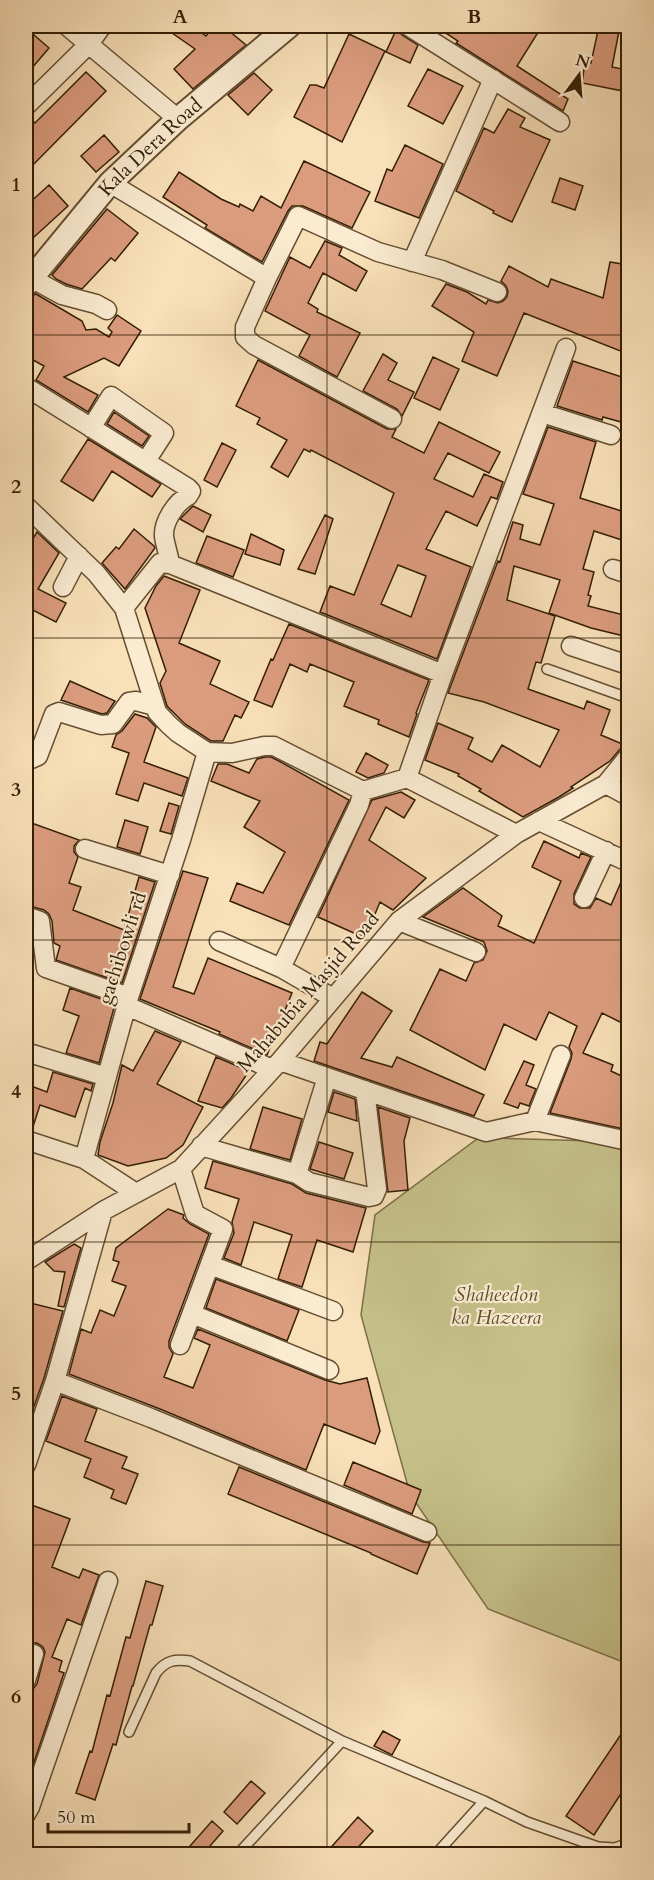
<svg xmlns="http://www.w3.org/2000/svg" width="654" height="1880" font-family="Cardo,serif">
<style>
.green{fill:#c5c089;stroke:#7c6f47;stroke-width:1.5}
.building{fill:#db9c7e;stroke:#341e05;stroke-width:1.5;fill-rule:evenodd}
.lines{fill:none;stroke-linecap:round;stroke-linejoin:round}
.service-casing{stroke:#654e32;stroke-width:12}
.minor-casing{stroke:#654e32;stroke-width:21}
.tertiary-casing{stroke:#654e32;stroke-width:26}
.service{stroke:#faebd1;stroke-width:9}
.minor{stroke:#faebd1;stroke-width:18}
.tertiary{stroke:#faebd1;stroke-width:22}
.grid{fill:none;stroke:#341e05;stroke-width:1.5;stroke-opacity:0.55}
.labels{text-anchor:middle;dominant-baseline:central;stroke-width:4.5;stroke-linejoin:round;paint-order:stroke}
.street-label{font-size:20px;fill:#341e05;stroke:#faebd1}
.park-label{font-size:20px;font-style:italic;fill:#604f2d;stroke:#faebd1}
.neatline{fill:none;stroke:#341e05;stroke-width:2}
.grid-label{font-size:20px;text-anchor:middle;font-weight:bold;fill:#341e05}
</style>
<rect width="100%" height="100%" fill="#f8e0b8"/>
<filter id="stains"><feTurbulence type="fractalNoise" baseFrequency=".00333" numOctaves="4"/><feColorMatrix values="0 0 0 0 .2 0 0 0 0 .09 0 0 0 0 .02 0 0 0 .5 -.17"/></filter>
<radialGradient id="worn" r=".72"><stop offset=".6" stop-color="#630" stop-opacity="0"/><stop offset="1" stop-color="#630" stop-opacity=".3"/></radialGradient>
<path class="green" d="M492,1138L628,1142V1664L488,1609L410,1494L361,1315L375,1215L477,1139Z"/>
<path class="building" d="M162,26H192L206,36L214,26H223L246,45L193,89L174,69L195,49Z
M435,26H542L517,66L568,99L563,111L456,43L458,41Z
M599,26H620L612,67L627,70L623,91L582,83L585,62L591,63Z
M26,28L49,48L26,75Z
M397,28L402,35L418,45L410,63L386,52Z
M349,34L385,51L342,142L294,117L310,85H316L324,88Z
M428,69L463,86L443,124L408,106Z
M86,72L106,91L26,172V129L33,121L35,123Z
M254,73L272,90L248,115L228,95Z
M508,109L525,118L520,127L550,140L512,222L493,213L494,211L456,191L484,128L494,133Z
M104,135L119,152L96,172L81,156Z
M405,145L443,164L419,218L375,201L387,169L392,171Z
M304,161L370,192L352,228L303,206H292L288,211L262,262L205,228L207,225L163,197L179,172L221,199L239,207L240,204L253,211L261,196L281,208Z
M560,178L583,186L575,210L552,202Z
M49,185L68,206L33,238L26,230V206Z
M107,209L138,233L115,261L111,258L82,289L66,284L56,279L52,275Z
M325,241L342,248L339,255L367,271L356,291L323,273L308,303L318,309L317,312L360,333L337,377L299,356L310,335L265,311L290,257L310,268Z
M610,262L628,265V354L524,313L497,376L462,361L474,332L432,306L446,284L467,292L486,304L488,300L498,303L503,301L507,297L508,291L506,286L501,281L509,266L548,287L551,279L603,298Z
M36,294L82,321L86,330L96,329L109,337L112,332L108,328L117,315L141,331L119,366L104,358L64,377L98,395L88,412L36,380L44,366L26,356V298Z
M383,354L397,363L388,380L414,392L402,416L397,409L363,391Z
M433,357L459,369L440,410L414,398Z
M258,360L387,429H396L392,437L424,453L439,422L500,452L489,473L448,453L434,479L473,497L484,474L503,482L497,499L491,497L477,526L446,511L426,549L471,567L437,659L320,612L330,586L354,595L394,493L311,450L310,452L304,449L288,477L271,467L287,440L257,424L260,418L236,406ZM398,565L426,576L411,617L381,604Z
M573,361L628,379V424L603,417L602,420L557,406Z
M114,412L149,436L142,446L107,424Z
M548,427L596,442L580,498L628,513V542L594,531L583,569L594,572L588,595L591,596L588,606L628,616V634L625,632L624,636L591,628L549,613L560,580L514,566L507,600L555,616L541,663L536,662L528,689L584,709L587,701L610,710L601,735L627,746L620,749L610,761L571,787L573,788L559,797L523,817L479,791L481,789L458,776L459,774L425,760L438,723L473,738L468,749L492,762L502,745L540,767L559,730L484,702L448,693L498,561L500,562L513,522L523,525L520,539L540,545L554,504L523,494Z
M88,439L161,484L152,497L112,471L93,501L61,481Z
M222,443L236,450L217,487L204,480Z
M193,506L211,515L203,532L180,519Z
M325,515L333,519L315,574L298,569Z
M134,529L154,546L155,548L125,589L102,563L116,547L119,549Z
M37,532L59,553L38,589L66,603L56,622L27,607L26,610V550Z
M251,534L284,550L280,565L245,554Z
M207,536L244,550L233,577L196,563Z
M164,576L200,590L179,643L220,661L210,684L249,702L241,718L235,715L223,741H211L185,724L167,706L160,683L166,671L145,608L156,586Z
M289,624L429,680L416,713L417,714L409,737L378,724L379,720L344,706L354,682L310,664L307,672L290,664L272,707L254,700L271,659L273,660Z
M70,681L115,701L107,713L102,714L61,700Z
M135,714L147,718L156,727L144,762L188,778L182,796L144,783L138,801L116,794L129,753L112,747L116,735L122,731Z
M366,753L388,765L384,773L368,778L356,772Z
M265,757H271L279,761L349,800L289,925L230,901L237,883L263,893L285,852L244,827L260,801L211,781L218,764H227L249,773L257,759Z
M401,792L415,800L404,818L386,807L369,840L426,878L393,910L380,902L365,938L318,917L372,800Z
M169,803L179,806L171,834L160,831Z
M125,820L148,827L140,854L117,847Z
M26,821L79,840L74,846V852L78,857L69,883L81,887L73,910L124,930L139,877L155,882L122,983L56,960L60,946L54,943L52,921L49,914L44,910L26,905V887L32,870L26,868Z
M544,841L579,858L581,853L591,857L574,894V904L580,908H590L596,898L611,905L625,873H628V1026L602,1013L583,1053L613,1065L611,1071L628,1079V1130L550,1113L571,1059L572,1053L569,1047L577,1026L549,1012L536,1040L504,1024L485,1070L410,1030L440,969L466,981L474,963L483,960L487,951L484,942L423,917L463,888L502,916L498,926L534,943L561,881L532,867Z
M183,871L208,878L173,987L194,994L208,958L292,993L267,1055L219,1034L220,1032L140,999Z
M70,988L115,1004L99,1063L66,1053L79,1016L63,1010Z
M362,992L392,1011L361,1058L392,1067L397,1057L484,1095L474,1116L314,1061L320,1042L327,1044Z
M155,1031L181,1042L157,1084L203,1107L183,1145L166,1158L128,1166L98,1155L100,1142L113,1103L122,1065L133,1071Z
M216,1057L249,1071L231,1098L222,1108L198,1101Z
M524,1061L534,1065L526,1085L536,1089L529,1106L520,1103L518,1108L504,1103Z
M53,1072L93,1084L91,1091L85,1088L75,1117L40,1105L32,1130L26,1129V1084L47,1092Z
M334,1092L355,1099L357,1121L328,1112Z
M263,1107L302,1119L290,1160L250,1149Z
M378,1107L410,1118L404,1141L408,1190L388,1192Z
M319,1142L353,1153L344,1179L310,1169Z
M213,1161L292,1184L306,1193L366,1208L353,1252L317,1240L302,1287L278,1279L292,1235L254,1222L241,1265L224,1258L234,1233L232,1222L239,1199L205,1188Z
M168,1209L184,1215L183,1218L190,1224L209,1234L169,1341V1347L173,1354L164,1377L193,1388L210,1345L194,1338L198,1329L325,1380L340,1384L367,1378L380,1431L375,1444L324,1424L306,1470L160,1409L69,1374L81,1329L91,1333L100,1310L114,1316L126,1286L112,1281L119,1262L113,1260L116,1248Z
M74,1244L81,1248L64,1307L58,1306L65,1272L54,1271L45,1262Z
M216,1279L299,1310L287,1341L206,1308Z
M26,1302L63,1311L44,1378L26,1429Z
M62,1396L97,1409L85,1441L127,1457L122,1468L138,1474L126,1504L111,1498L114,1490L84,1477L91,1459L46,1441Z
M353,1462L421,1490L412,1514L344,1485Z
M239,1467L423,1542L430,1543L417,1574L371,1554V1553L228,1494Z
M26,1503L70,1519L52,1567L79,1578L83,1569L99,1575L81,1625L67,1619L52,1657L62,1661L59,1671L64,1673L26,1786V1691L33,1689L37,1684L45,1652L43,1647L37,1643H31L26,1647Z
M146,1581L163,1586L152,1625H150L133,1686H132L116,1745L113,1744L95,1800L76,1793L90,1751L92,1752L107,1695L110,1696L126,1637L130,1638Z
M628,1724V1783L594,1835L566,1816Z
M383,1731L400,1740L392,1755L374,1746Z
M251,1781L265,1793L237,1824L224,1812Z
M358,1817L373,1831L352,1854H325Z
M212,1821L223,1831L203,1854H183Z"/>
<g class="lines">
<defs>
<path id="service" d="M547,669L628,698
M129,1732L156,1673C166,1660 175,1659 190,1661L342,1741
M238,1854L342,1741L484,1801L527,1822L598,1847L615,1848L628,1843
M436,1854L484,1801"/>
<path id="minor" d="M67,26L178,119
M408,26L560,122
M26,106L89,44L102,26
M110,183L267,278L245,327V337L254,345L392,419
M412,262L493,79
M31,278L62,295L96,304L107,310
M267,278L298,216L378,252L442,270L497,292
M26,387L188,488L191,491L188,496C176,502 163,522 164,536C165,545 169,555 170,564
M542,413L611,435
M91,428L111,396L164,433L146,461
M26,506L96,573L124,608L157,712L168,724L178,733L207,752L232,753L264,746H274L363,791L407,778L516,834
M613,569L628,574
M63,587L79,556
M124,608L160,563L170,564L443,674
M571,646L628,665
M26,758L31,759L38,756L54,714L59,712L101,725L113,724L129,702L136,701L155,706
M407,778L443,674L566,348
M606,784L628,796
M539,821L628,862
M85,849L170,875
M584,898L606,851
M26,916L40,921L46,968L129,997
M399,921L476,952
M219,941L281,968L333,998
M281,968L359,805L363,791
M127,1006L272,1069
M26,1052L107,1077
M280,1061L486,1132L535,1121L628,1141
M535,1121L561,1055
M26,1140L84,1159L136,1193
M201,1146L297,1174L309,1182L369,1197L374,1196L377,1189L365,1090
M84,1159L129,997L181,840L207,752
M297,1174L327,1077
M26,1261L103,1211L181,1169L280,1061L399,921L516,834L606,784L628,757
M210,1265L333,1311
M192,1314L329,1370
M180,1345L223,1229L195,1214L181,1169
M55,1381L151,1418L427,1532
M26,1465L55,1381L103,1211
M26,1680L34,1654
M26,1814L30,1807L108,1581"/>
<g id="tertiary">
<path id="s1" d="M26,285L110,183L178,119L289,26"/>
</g>
</defs>
<use href="#service" class="service-casing"/>
<use href="#minor" class="minor-casing"/>
<use href="#tertiary" class="tertiary-casing"/>
<use href="#service" class="service"/>
<use href="#minor" class="minor"/>
<use href="#tertiary" class="tertiary"/>
</g>
<path class="grid" d="M327,26V1854M26,335H628M26,638H628M26,940H628M26,1242H628M26,1545H628"/>
<g class="labels">
<g class="street-label">
<text stroke="none"><textPath href="#s1" startOffset="186">Kala Dera Road</textPath></text>
<text transform="translate(122 948) rotate(-72)">gachibowli rd</text>
<text transform="translate(308 992) rotate(-49)">Mahabubia Masjid Road</text>
</g>
<g class="park-label">
<text x="496" y="1294">Shaheedon<tspan x="496" dy="23">ka Hazeera</tspan></text>
</g>
</g>
<rect width="654" height="1880" fill="none" stroke="#f8e0b8" stroke-width="66"/>
<g transform="translate(579 75) rotate(16)" stroke="#faebd1" stroke-width="4.5" paint-order="stroke">
<path d="M0-4.5L10 22L0 15L-10 22Z" fill="#341e05"/>
<text y="-9" font-size="16" font-weight="bold" text-anchor="middle" fill="#341e05">N</text>
</g>
<path d="M48 1823v9h141v-9" fill="none" stroke="#341e05" stroke-width="3"/>
<text x="57" y="1823" font-size="18" fill="#341e05" stroke="#faebd1" stroke-width="4.5" paint-order="stroke">50 m</text>
<rect x="33" y="33" width="588" height="1814" class="neatline"/>
<g class="grid-label">
<text x="180" y="23">A</text>
<text x="474" y="23">B</text>
<text x="16" y="191">1</text>
<text x="16" y="493">2</text>
<text x="16" y="796">3</text>
<text x="16" y="1098">4</text>
<text x="16" y="1400">5</text>
<text x="16" y="1703">6</text>
</g>
<rect width="100%" height="100%" filter="url(#stains)"/>
<rect width="100%" height="100%" fill="url(#worn)"/>
</svg>
